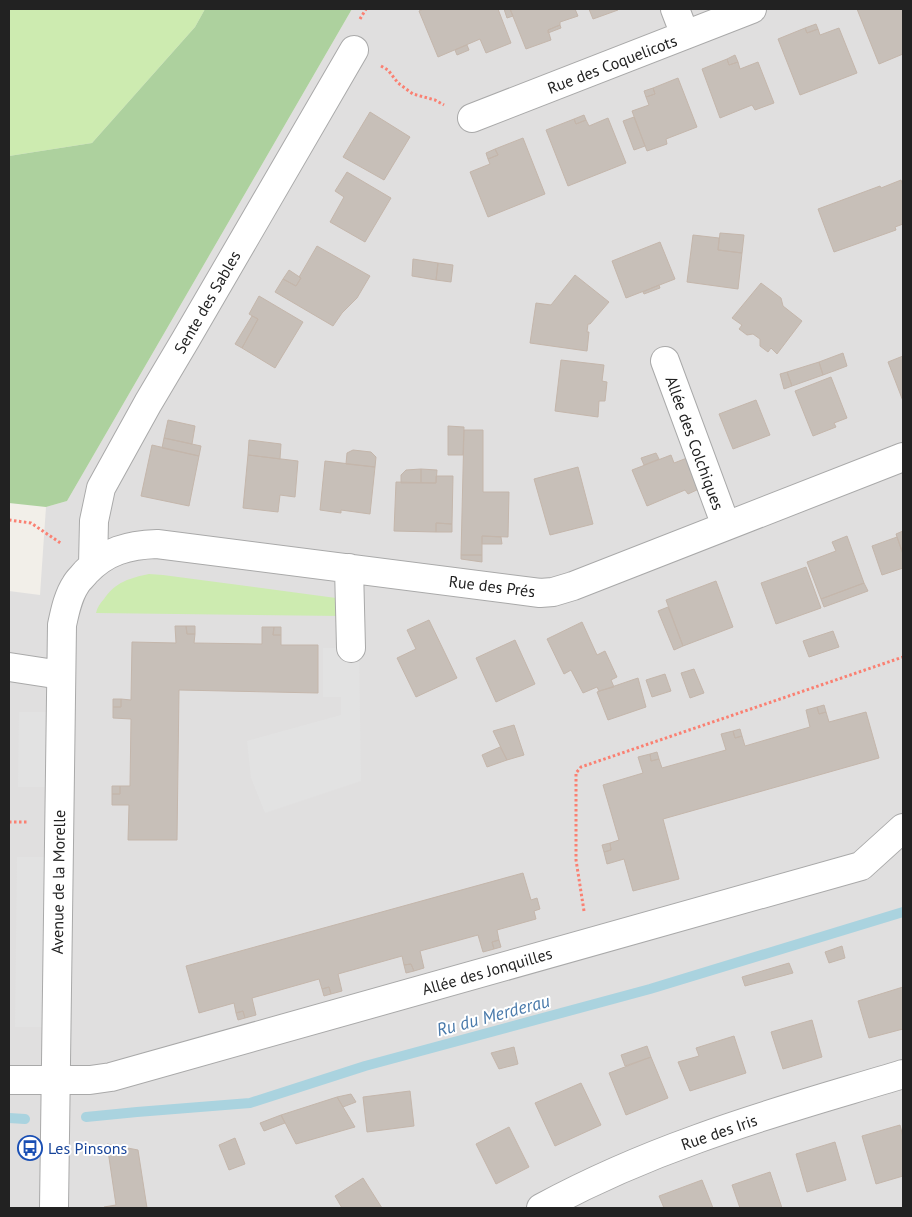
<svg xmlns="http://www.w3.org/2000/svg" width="912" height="1217" font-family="'PT Sans',sans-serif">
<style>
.residential{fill:#e0dfdf}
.grass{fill:#cdebb0}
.forest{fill:#add19e}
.parking{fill:#e2e2e2}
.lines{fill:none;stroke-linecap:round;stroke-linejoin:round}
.stream{stroke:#aad3df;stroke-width:10}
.building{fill:#c7bfb8;stroke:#c4b6ab}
.minor-casing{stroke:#a9a9a9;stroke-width:30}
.path{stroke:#fa8072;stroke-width:3;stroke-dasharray:2.5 2.5;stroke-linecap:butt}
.minor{stroke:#fff;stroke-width:28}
.labels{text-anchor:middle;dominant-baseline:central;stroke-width:4;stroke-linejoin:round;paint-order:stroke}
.street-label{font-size:16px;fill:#222;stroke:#fff}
.transit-label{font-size:16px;fill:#164399;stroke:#fff;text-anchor:start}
.water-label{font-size:18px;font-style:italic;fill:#4a7aab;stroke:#fff}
</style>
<rect width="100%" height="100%" fill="#f2efe9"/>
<path class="residential" d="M352,9H903V1208H9V591L40,595L46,507L67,501Z"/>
<path class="grass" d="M9,9H205L195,27L92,143L9,156Z
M149,574L163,575L336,598L340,600L343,616L96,613C97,608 100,603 104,599C115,582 130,578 149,574Z"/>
<path class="forest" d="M205,9H352L67,501L46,507L9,503V156L92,143L195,27Z"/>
<path class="parking" d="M323,648H359L361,781L265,813L251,778L247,741L341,715V697H323Z
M19,712H60L59,787H18Z
M17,857H58L57,1027H15Z"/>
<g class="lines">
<path class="stream" d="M86,1117L137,1112L250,1103L365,1066L650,989L903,912
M9,1118L25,1119"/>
</g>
<path class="building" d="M423,9H498L511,43L486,53L480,39L438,57L419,11Z
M504,9H510L513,16L507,18Z
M510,9H575L578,16L560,22V25L548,30L551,40L526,49Z
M589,9H617L618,10L593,19Z
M857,9H903V54L879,64Z
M816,24L818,29L807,33L805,28Z
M560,25L561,28L548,33V30Z
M805,28L807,33L818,29L820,35L839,28L857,73L800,95L778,39Z
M467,45L469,50L457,55L455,50Z
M735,55L738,62L729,65L727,59Z
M727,59L729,65L738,62L740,69L758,62L774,103L755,110L752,105L720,118L702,69Z
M678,78L697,127L666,139L667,144L647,151L632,111L649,105L646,97L655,94L653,88Z
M653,88L655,94L646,97L644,91Z
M370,112L410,137L384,180L343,157Z
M584,115L586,120L576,124L574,119Z
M634,117L645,146L634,150L623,121Z
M608,118L626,163L568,186L546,130L574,119L576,124L586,120L589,126Z
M523,138L545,194L488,217L470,172L490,164L488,159L498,155L495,149Z
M495,149L498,155L488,159L486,153Z
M347,172L391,198L365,242L330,222L344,197L335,191Z
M901,180L903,186V224L895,227L896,230L834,252L818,209L880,186L881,188Z
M720,233L744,235L742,253L718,250Z
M693,235L719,238L718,250L742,253L738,289L687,282Z
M660,242L675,279L626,298L612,261Z
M317,246L370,276L357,298L342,313L333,326L275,292L283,279L296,286L301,278L299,277Z
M413,259L438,263L436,280L412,276Z
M438,263L453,265L451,282L436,280Z
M289,270L301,278L296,286L283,279Z
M575,275L609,302L590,324H588L587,332H589L587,351L530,343L536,303L551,305Z
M761,283L781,298L783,306L802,321L777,354L771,348L768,352L760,346V339L753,334L747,335L739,329L742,325L732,318Z
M659,285L660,288L644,294L643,292Z
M259,296L303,322L275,368L242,348L258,319L249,314Z
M252,316L258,319L242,348L235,344Z
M843,353L847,366L823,375L819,362Z
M903,356V401L888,362Z
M561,360L604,365L602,381L607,382L605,401H599L598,417L555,411Z
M819,362L823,375L792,386L787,372Z
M787,372L792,386L784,389L780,374Z
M831,377L847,418L834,423L836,427L813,436L795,391Z
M756,400L770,435L733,449L719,414Z
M168,420L195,426L192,444L164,438Z
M448,426L464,427L463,455H448Z
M464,430H483V492H509L508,537L482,536V555H461Z
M164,438L201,446L199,456L162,448Z
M249,440L281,444L280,459L248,455Z
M152,445L199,456L189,506L141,496Z
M353,450L371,452L376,457L375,467L346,464L347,453Z
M656,453L659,459L644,465L641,458Z
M248,455L298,461L295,497L280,495L278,512L243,508Z
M671,455L674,463L687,458L699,489L688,494L685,490L647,506L632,470Z
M325,461L375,467L370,514L341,510V513L320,510Z
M578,467L593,524L550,535L534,479Z
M421,469L437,470L436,483H421Z
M421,469V483H401V475L406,470Z
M436,476H453L452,524L436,523V532L394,531L396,482L436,483Z
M436,523L452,524V532H436Z
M903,531V554L896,534Z
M482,536L501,537L502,544H482Z
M847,536L864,583L821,599L807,562L836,551L832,542Z
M897,537L903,554V568L882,575L872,546Z
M461,555H482V562L461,559Z
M806,567L821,608L776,624L761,583Z
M716,581L733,627L683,646L666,600Z
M864,583L868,591L824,607L821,599Z
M668,607L683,646L674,650L658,611Z
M429,620L457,678L416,697L397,658L416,649L407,630Z
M582,622L597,655L605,651L617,677L611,680L614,687L599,691L597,687L583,693L571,670L564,674L547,639Z
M175,626H186L187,634H195L194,643L262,644V627H274L273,635H281V645H318V693L179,690L177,840H128L129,805H112V794H120V786H130L131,719L113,718V707H121V699L131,700L132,642L176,643Z
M186,626H195V634H187Z
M274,627H281V635H273Z
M833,631L839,647L809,657L803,641Z
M515,640L535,684L496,702L476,658Z
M694,669L704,693L690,698L681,673Z
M665,674L671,691L652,697L646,680Z
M638,678L646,707L608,720L597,692Z
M113,699H121V707H113Z
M824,705L826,712L819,714L817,707Z
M817,707L819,714L826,712L829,722L866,712L879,758L663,819L679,879L633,891L624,859L607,864L604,852L611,850L610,843L619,840L603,785L643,773L638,757L650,754L651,761L659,759L662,768L726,750L721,734L733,731L735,738L742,736L745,746L810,727L806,710Z
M514,725L524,755L507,760L493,731Z
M740,729L742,736L735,738L733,731Z
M500,747L507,760L487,767L482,755Z
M657,752L659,759L651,761L650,754Z
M112,786H120V794H112Z
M610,843L611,850L604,852L602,845Z
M523,873L531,900L537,898L540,909L534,911L536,919L497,930L499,940L492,942L494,949L483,952L478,935L420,951L424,968L414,971L411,964L404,965L402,956L338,974L342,991L331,994L329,987L322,989L319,979L252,998L256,1015L245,1018L243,1011L236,1013L234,1003L199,1013L186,966Z
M499,940L501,947L494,949L492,942Z
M842,946L845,958L829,963L825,952Z
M789,963L793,973L745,986L742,977Z
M411,964L414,971L406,973L404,965Z
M329,987L331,994L324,996L322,989Z
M903,987V1029L869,1038L858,1001Z
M243,1011L245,1018L238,1020L236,1013Z
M812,1020L822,1057L783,1069L771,1032Z
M734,1036L746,1073L690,1091L678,1062L699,1056L696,1048Z
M647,1046L651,1057L625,1066L621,1055Z
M514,1047L518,1064L499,1069L491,1053Z
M651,1057L668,1098L626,1115L609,1073Z
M581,1083L601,1125L555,1146L535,1103Z
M410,1091L414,1126L367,1132L363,1097Z
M351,1094L356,1102L343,1107L337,1097Z
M337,1097L355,1127L296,1144L281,1115Z
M281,1115L285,1123L264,1131L260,1123Z
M900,1125L903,1137V1176L876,1184L862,1136Z
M509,1127L529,1167L496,1184L476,1144Z
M235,1138L245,1164L229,1170L219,1145Z
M835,1142L846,1180L807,1192L796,1154Z
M107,1144L138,1150L147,1208H105L104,1207L116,1205Z
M770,1172L782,1208H740L732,1185Z
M363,1178L382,1208H342L335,1196Z
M702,1180L713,1208H664L659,1196Z"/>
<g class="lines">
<defs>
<path id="minor" d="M675,9L685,35
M472,118L752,9
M665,361L726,526
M93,565L94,521L101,488L148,403L186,339L354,50
M349,568L351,648
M9,667L61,675
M9,1080H90L111,1077L861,866L903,828
M54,1208L62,625C65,611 68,596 76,584C78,580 83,576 86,572C106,551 128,545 157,544L540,593L553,592L573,586L903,457
M541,1208C591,1181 644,1158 697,1139C764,1114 834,1095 903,1074"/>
</defs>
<use href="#minor" class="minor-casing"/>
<path class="path" d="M360,19L366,9
M381,66L388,70L398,83L413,94L435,100L444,105
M9,520L31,523L62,544
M9,822H28
M584,911L576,860V773L581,767L903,657"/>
<use href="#minor" class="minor"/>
</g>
<defs>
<symbol id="bus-ring" viewBox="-11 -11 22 22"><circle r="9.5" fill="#fff" stroke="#1a4fb4" stroke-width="1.5"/><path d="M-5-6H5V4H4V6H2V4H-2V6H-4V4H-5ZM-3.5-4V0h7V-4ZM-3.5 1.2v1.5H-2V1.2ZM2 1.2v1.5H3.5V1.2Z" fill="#1a4fb4"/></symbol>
</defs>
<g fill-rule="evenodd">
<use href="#bus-ring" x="16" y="1134" width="28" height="28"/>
</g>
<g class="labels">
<g class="street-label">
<text transform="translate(612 64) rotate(-21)">Rue des Coquelicots</text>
<text transform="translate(207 302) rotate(-60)">Sente des Sables</text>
<text transform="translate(695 443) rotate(70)">Allée des Colchiques</text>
<text transform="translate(492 586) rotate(7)">Rue des Prés</text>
<text transform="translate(58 882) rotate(-89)">Avenue de la Morelle</text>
<text transform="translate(487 971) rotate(-16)">Allée des Jonquilles</text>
<text transform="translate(719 1132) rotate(-19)">Rue des Iris</text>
</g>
<g class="transit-label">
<text x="48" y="1148">Les Pinsons</text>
</g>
<g class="water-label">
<text transform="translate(493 1015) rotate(-15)">Ru du Merderau</text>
</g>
</g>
<rect width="912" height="1217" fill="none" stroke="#222222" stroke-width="20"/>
</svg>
